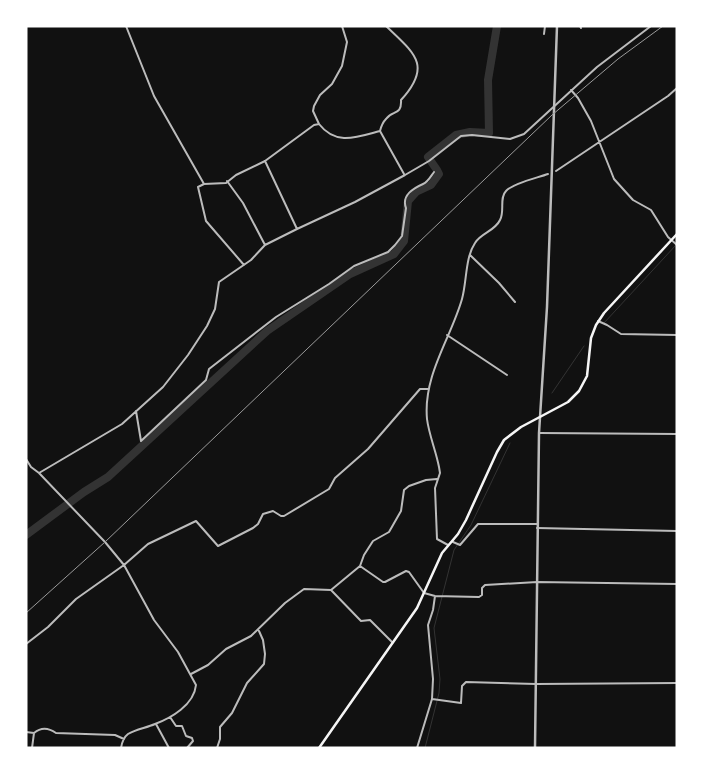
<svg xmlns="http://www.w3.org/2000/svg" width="703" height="774" font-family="'Open Sans',sans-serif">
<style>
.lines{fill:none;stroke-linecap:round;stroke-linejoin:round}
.stream{stroke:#333;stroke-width:1}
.river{stroke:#333;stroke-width:8}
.minor{stroke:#bcbcbc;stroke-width:2}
.tertiary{stroke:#bcbcbc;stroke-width:2.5}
.secondary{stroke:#f5f5f5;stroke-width:2.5}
.rail{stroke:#9a9a9a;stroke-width:1}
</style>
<rect width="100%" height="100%" fill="#111"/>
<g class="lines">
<path class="stream" d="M604,323L676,245
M552,393L584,346
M425,748L439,693L440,679L434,628L454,550L471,525L510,443"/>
<path class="river" d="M26,535L84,492L108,477L267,331L350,274L394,254L404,241L408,201L416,192L431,185L439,174L437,170L428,157L456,135L470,132L489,133L488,80L497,26"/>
<path class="minor" d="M126,26L154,96L204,184
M580,26L581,28
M544,34L545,26
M571,90L578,98L591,121L614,179L633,200L651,210L668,237L677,245
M319,124L313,111L314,106L320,95L332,84L342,66L347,42L342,26
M380,131L404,174
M265,161L297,229
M556,171L668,96L677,88
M227,181L243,203L265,245
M470,255L499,283L515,302
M244,265L206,221L198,187L204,184L226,183L236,175L265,161L314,125L319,124C336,146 357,137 380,131C381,127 383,122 386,119C392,110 402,116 401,100C433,65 414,53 386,26
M598,321L607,325L621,334L677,335
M447,335L507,375
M136,411L141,441L206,380L209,369L276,317L329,284L354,266L388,252L395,245L402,236L406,208C401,195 414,188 423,184C428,182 431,176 434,172
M539,433L677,434
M26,459L31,467L39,473L105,542L124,565L154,620L178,652L196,685C194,705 171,718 155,724C146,728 136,729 128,734C124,737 122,742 121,748
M39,473L122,424L163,387L188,355L207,326L215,309L219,282L251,260L265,245L297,229L355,202L405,175L429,161L461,136L472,135L510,139L524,134L597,67L651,26
M537,528L677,531
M453,542L460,545L478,524H537
M448,545L437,539L435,488L440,473L439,467C436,451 429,435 427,419C423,375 451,338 462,299C467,281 465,258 475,243C481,233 495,231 500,220C505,211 499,198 506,191C513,183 537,178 548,174
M360,566L383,582H385L406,571L409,572L424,593L435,596L479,597L482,595V588L485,585L537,582L677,584
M331,590L361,621L370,620L392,642
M26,644L48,627L76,599L124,565L148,544L196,521L218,546L253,528L258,524L263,514L273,511L281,516H284L329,489L335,478L368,449L420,389H428
M191,674L208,665L226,649L251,636L285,603L304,589L331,590L360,566L364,555L373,541L389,532L401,511L404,490L409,486L426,480L437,479
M432,699L461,703L462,686L466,682L536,684L677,683
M170,717L176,726H182L186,736L192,738L193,741L187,748
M156,724L169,748
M26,732L34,733C41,727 49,728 56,733L115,735L124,739
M32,748L34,733
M217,748L220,739V727L232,713L247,683L264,664L265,654L263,640L259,631
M417,748L432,699L433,679L428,625L433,610L435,596"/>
<path class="tertiary" d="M535,748L539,433L547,307L557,26"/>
<path class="secondary" d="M319,748L417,608L442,553L458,534L466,520L497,452L504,440L521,427L568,402L579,391L587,376L591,338L596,325L604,313L677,234"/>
<path class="rail" d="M26,613L105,542L552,115L618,59L663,26"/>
</g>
<rect width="703" height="774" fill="none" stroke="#ffffff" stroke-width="55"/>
</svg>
